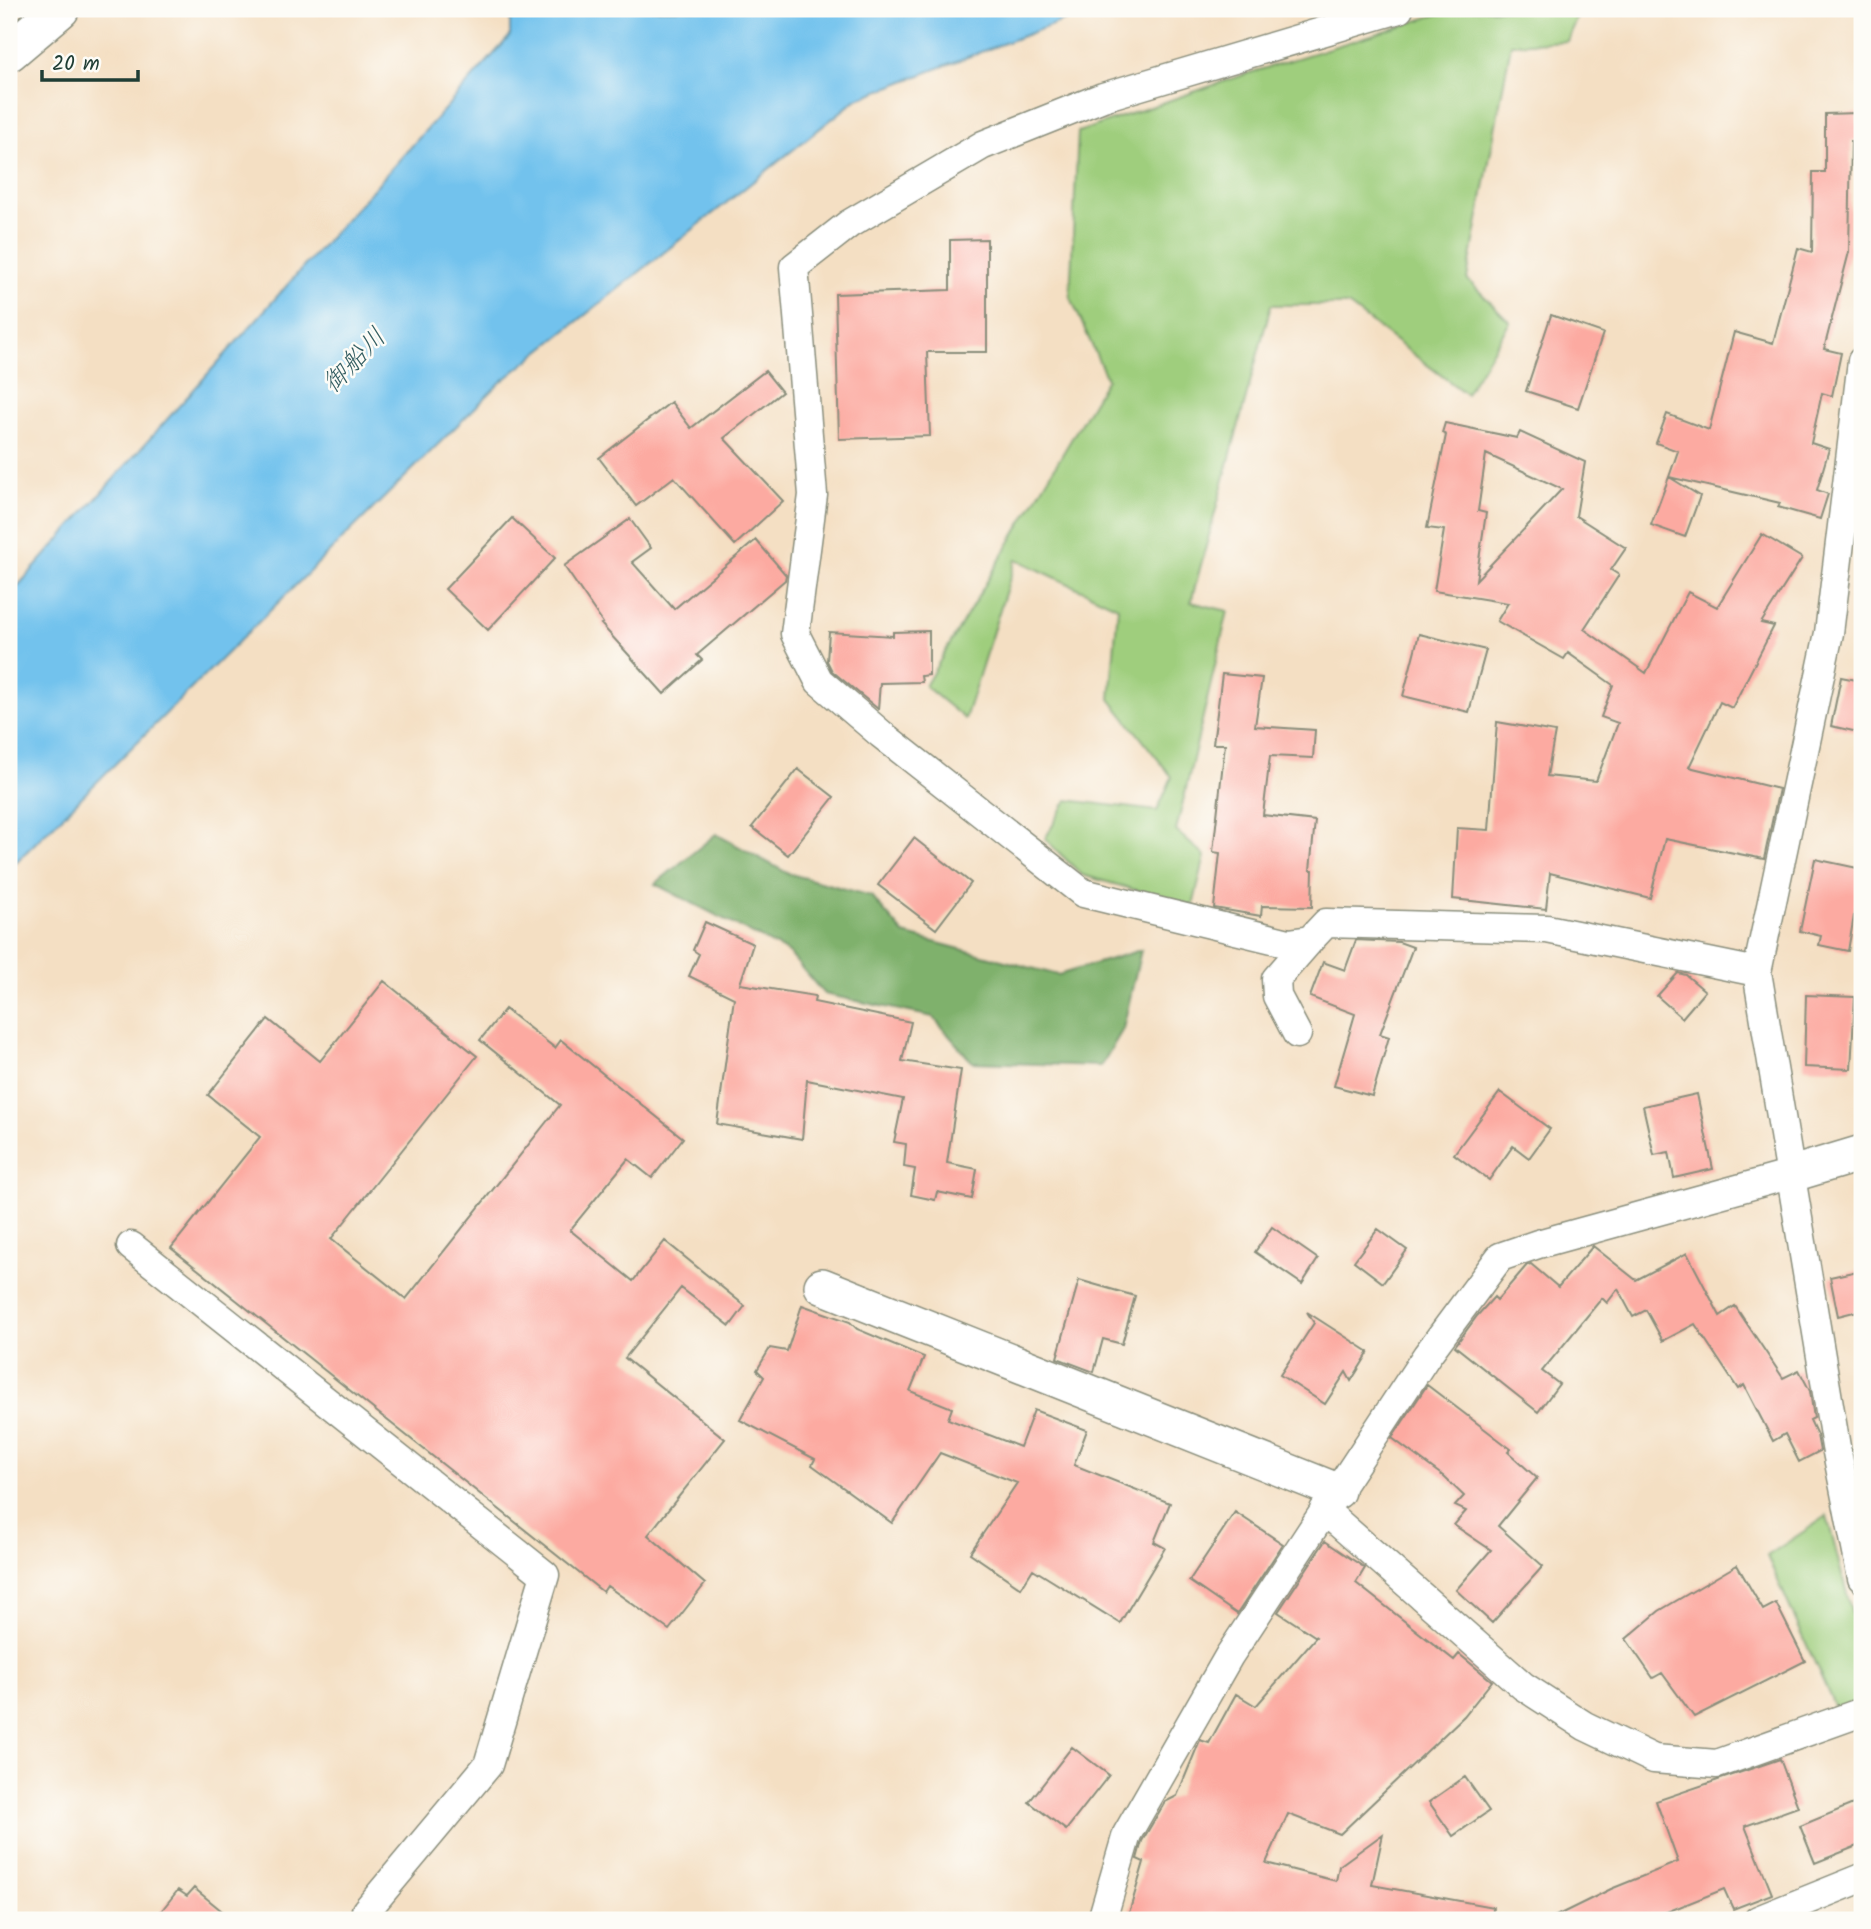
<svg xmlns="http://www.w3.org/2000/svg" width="1871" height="1929" font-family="Kalam,'Klee One',sans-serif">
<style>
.green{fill:#9fce7d;stroke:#5f8658;stroke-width:2}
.forest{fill:#7fb16c;stroke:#4f7750;stroke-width:2}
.water{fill:#72c2ed;stroke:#488090;stroke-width:2}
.building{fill:#fcaaa1;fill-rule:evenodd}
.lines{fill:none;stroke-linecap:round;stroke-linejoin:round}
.minor-casing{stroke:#8a8e7c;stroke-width:31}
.tertiary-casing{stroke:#8a8e7c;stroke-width:38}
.trunk-casing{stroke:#8a8e7c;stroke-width:41}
.minor{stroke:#fff;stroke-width:28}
.tertiary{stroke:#fff;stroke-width:35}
.trunk{stroke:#fff;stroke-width:38}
.labels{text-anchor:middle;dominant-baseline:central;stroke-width:5;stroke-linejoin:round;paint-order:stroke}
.water-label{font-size:26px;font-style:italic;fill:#345e62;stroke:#fdfcf7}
</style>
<rect width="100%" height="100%" fill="#fdfcf7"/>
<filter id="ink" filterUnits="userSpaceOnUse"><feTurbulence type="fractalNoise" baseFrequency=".0143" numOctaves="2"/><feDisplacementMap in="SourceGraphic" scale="14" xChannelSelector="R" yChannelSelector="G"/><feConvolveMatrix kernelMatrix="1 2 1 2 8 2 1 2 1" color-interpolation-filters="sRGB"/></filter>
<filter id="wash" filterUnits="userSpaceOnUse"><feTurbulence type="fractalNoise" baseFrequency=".00686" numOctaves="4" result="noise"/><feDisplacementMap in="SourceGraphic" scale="28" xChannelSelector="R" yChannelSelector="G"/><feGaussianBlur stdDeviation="1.57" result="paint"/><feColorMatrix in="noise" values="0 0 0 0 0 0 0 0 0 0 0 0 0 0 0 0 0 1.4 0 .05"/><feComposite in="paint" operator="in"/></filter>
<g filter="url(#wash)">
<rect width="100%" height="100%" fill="#f4dfc3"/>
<path class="green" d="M1455,9H1580L1567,41L1511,44L1467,279L1510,322L1466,394L1348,305H1271L1191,602L1228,611L1176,831L1205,856L1193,906L1082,875L1045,839L1067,800L1157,811L1172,777L1110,699L1118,607L1016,559L965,719L925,686L1107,379L1070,296L1078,132L1240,76Z
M1827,1516L1862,1654V1700L1836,1710L1767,1556Z"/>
<path class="forest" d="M716,834L787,873L871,896L904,934L1058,975L1141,950L1123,1029L1101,1066L972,1062L933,1017L824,994L788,952L655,884Z"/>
<path class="water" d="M510,9H1094L857,99L501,382L9,869V596L510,36Z"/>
<g id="blocks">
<path class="building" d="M1857,113L1858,141H1851L1849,252L1824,349L1841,353L1832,396L1822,393L1811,443L1829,449L1817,490L1828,494L1820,519L1778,507L1780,503L1669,477L1678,451L1656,443L1667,414L1709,430L1734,332L1773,343L1798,248L1812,252L1813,172H1825V114Z
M987,239V352H927L930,436L839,439L835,294L950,290V240Z
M1551,315L1603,333L1578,408L1526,391Z
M765,371L782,392L724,438L783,501L735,545L674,477L636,506L599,458L671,402L691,428Z
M1445,423L1517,438L1520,432L1585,462L1576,516L1626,548L1611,570L1619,575L1584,629L1646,673L1688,592L1717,607L1762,534L1802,558L1761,623L1774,626L1732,708L1720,702L1689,767L1779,789L1764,859L1665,839L1650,898L1550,873L1546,909L1453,899L1457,828L1489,830L1497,722L1555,732L1547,776L1596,781L1618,723L1601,717L1613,685L1568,653L1564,659L1497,621L1508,603L1434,591L1444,530L1427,528L1446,435L1442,433ZM1486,454L1562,489L1476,580L1486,513L1478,511Z
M1669,477L1700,496L1685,537L1651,525Z
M512,518L555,558L488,630L445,589Z
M630,519L651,548L632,562L674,609L756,540L786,575L785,580L697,655L702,660L664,694L601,624L603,623L564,566Z
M929,631V675L921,676L922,682L880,683L878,709L832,671L827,661L829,632L893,636V632Z
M1419,634L1486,650L1469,712L1403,696Z
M1222,674L1262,678L1255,726L1315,730L1313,758L1270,756L1263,815L1315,821L1310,870H1313L1312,907L1262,906L1261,916L1214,908L1220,853L1213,852L1225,744H1213Z
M1841,677L1862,681V733L1831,726Z
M798,769L834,797L788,855L752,827Z
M914,838L971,883L936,929L878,885Z
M1815,859L1862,869L1848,951L1819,945L1821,936L1800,931Z
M705,922L753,944L740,984L815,996L814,1002L911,1022L902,1061L961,1070L947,1163L977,1169L972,1199L937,1192L935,1200L911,1195L915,1169L904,1167L906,1144L894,1142L903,1099L807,1080L802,1139L717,1124L734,998L689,976L699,954L693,950Z
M1356,940L1399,942L1413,947L1380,1034L1389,1037L1372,1096L1334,1086L1355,1014L1310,997L1323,962L1345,970Z
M1678,973L1686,975L1705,991L1682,1018L1657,996Z
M384,981L477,1056L331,1239L406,1299L560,1105L480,1040L505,1009L555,1048L561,1040L683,1138L652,1178L628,1159L570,1230L633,1281L665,1241L745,1306L730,1326L681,1288L625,1358L725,1439L648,1535L705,1584L669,1630L607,1586L603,1592L171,1248L260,1137L208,1095L268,1019L320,1061Z
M1806,995L1855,997L1851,1069L1804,1067Z
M1500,1092L1550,1129L1529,1158L1513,1146L1489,1180L1454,1154Z
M1697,1094L1713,1169L1674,1178L1669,1152L1654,1155L1643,1106Z
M1272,1227L1318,1259L1302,1284L1255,1252Z
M1378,1229L1407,1250L1383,1283L1354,1261Z
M1593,1246L1636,1280L1687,1253L1720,1316L1735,1306L1783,1378L1799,1370L1810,1391L1814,1418L1810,1420L1817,1435L1820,1451L1799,1462L1785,1434L1773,1441L1744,1385L1738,1389L1695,1324L1663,1341L1646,1310L1633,1317L1618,1289L1607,1303L1602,1298L1542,1371L1559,1384L1538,1412L1455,1346L1477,1316L1494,1297L1497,1300L1527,1265L1531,1264L1558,1287Z
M1862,1270V1310L1838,1316L1830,1277Z
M1079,1280L1135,1296L1122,1344L1103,1339L1094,1372L1057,1358Z
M802,1305L850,1322L857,1329L924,1357L910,1391L952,1408L948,1419L1020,1447L1034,1410L1087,1430L1074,1465L1170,1503L1154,1542L1165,1548L1120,1623L1033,1569L1021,1588L970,1553L1017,1483L940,1453L892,1523L812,1465L815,1459L740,1420L764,1377L757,1370L770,1348L787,1351Z
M1307,1312L1369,1352L1351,1381L1346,1372L1325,1404L1280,1375L1314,1323Z
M1427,1385L1511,1449L1508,1452L1537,1478L1498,1526L1543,1566L1492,1623L1456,1590L1491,1550L1454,1525L1466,1511L1455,1506L1464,1496L1443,1476L1392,1438Z
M1235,1512L1283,1544L1237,1614L1189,1581Z
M1325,1541L1365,1568L1356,1583L1454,1660L1459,1654L1492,1681L1464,1716L1340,1834L1288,1814L1266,1863L1336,1881L1339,1866L1383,1834L1372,1885L1493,1907L1492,1920H1127L1144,1862L1137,1859L1142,1841L1165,1802L1177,1796L1200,1740L1209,1743L1236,1694L1256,1706L1316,1637L1278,1612Z
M1737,1565L1763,1610L1776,1603L1805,1661L1694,1717L1662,1673L1653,1678L1626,1639L1659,1611Z
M1072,1747L1109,1775L1066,1830L1029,1802Z
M1780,1759L1798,1807L1745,1826L1772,1894L1733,1909L1724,1889L1647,1920H1548L1611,1889L1678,1862L1656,1801Z
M1465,1777L1489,1811L1453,1836L1429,1802Z
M1853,1804L1862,1827V1844L1815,1863L1800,1826Z
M194,1888L233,1920H154L178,1890L187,1896Z"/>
</g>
</g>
<g filter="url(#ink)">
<use href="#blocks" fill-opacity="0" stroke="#8a8e7c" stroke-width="2"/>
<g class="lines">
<defs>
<path id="minor" d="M1399,9L1103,97L983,145L849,224L794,267L813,495L795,634L819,681L881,734L1083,893L1289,943L1310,940L1326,923L1547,929L1757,972
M1862,361L1829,633L1757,972L1836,1447L1862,1578
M1297,1034L1277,996L1276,979L1310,940
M131,1246L545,1575L488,1765L366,1911L369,1920
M1324,1510L1523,1686L1585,1726L1654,1759L1717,1764L1862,1712
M1102,1920L1127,1834L1229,1656L1427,1355L1500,1257L1538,1244L1789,1175
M1758,1920L1862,1878"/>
<path id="tertiary" d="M1789,1175L1862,1153
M822,1286L1337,1491"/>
<path id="trunk" d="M9,52L60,9"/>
</defs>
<use href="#minor" class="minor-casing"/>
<use href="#tertiary" class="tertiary-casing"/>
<use href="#trunk" class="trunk-casing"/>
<use href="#minor" class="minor"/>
<use href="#tertiary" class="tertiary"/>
<use href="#trunk" class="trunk"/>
</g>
</g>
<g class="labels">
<g class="water-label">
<text transform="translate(355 361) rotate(-46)">御船川</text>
</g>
</g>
<rect width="1871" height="1929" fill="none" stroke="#fdfcf7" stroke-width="35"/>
<path d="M42 70v10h96v-10" fill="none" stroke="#1f3d34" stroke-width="3.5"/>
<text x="52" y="70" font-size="21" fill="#1f3d34" stroke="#fdfcf7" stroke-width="5" paint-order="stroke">20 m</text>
</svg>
